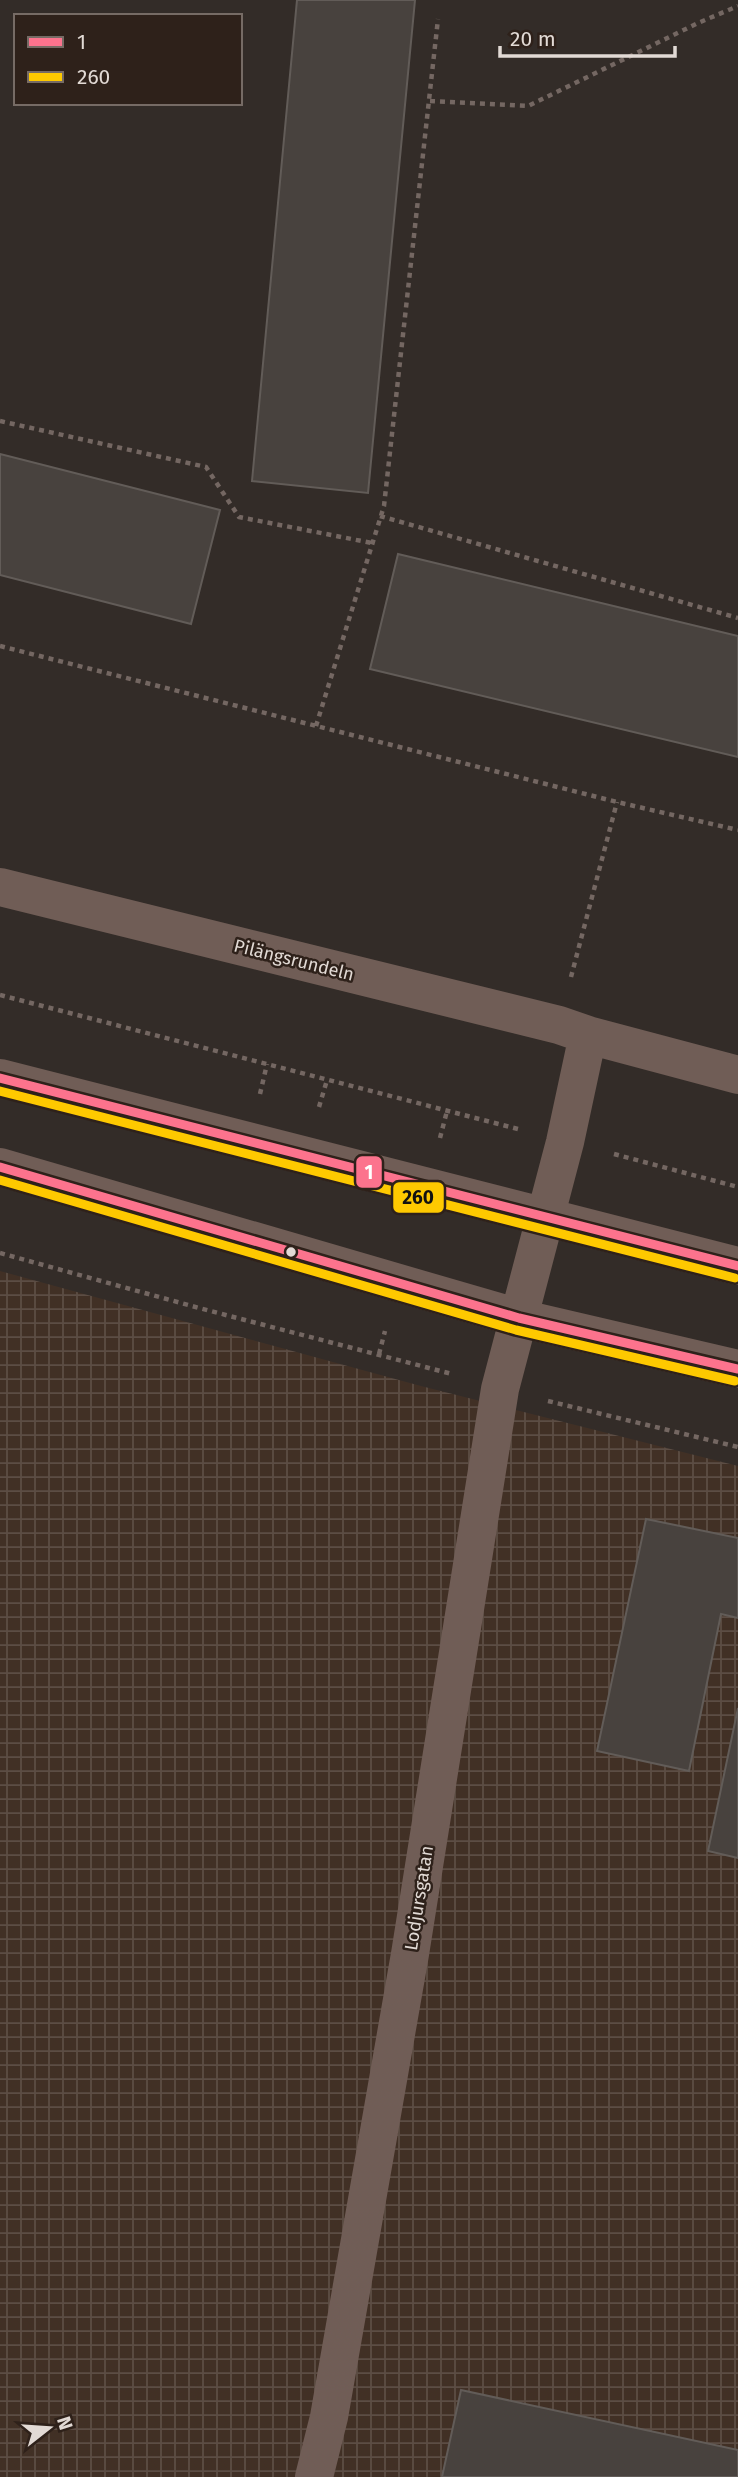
<svg xmlns="http://www.w3.org/2000/svg" width="738" height="2477" font-family="'Fira Sans',sans-serif">
<style>
.industrial{fill:url(#industrial-grid)}
.building{fill:#48423e;stroke:#625c58;stroke-width:2}
.lines{fill:none;stroke-linecap:round;stroke-linejoin:round}
.path{stroke:#746762;stroke-width:4.5;stroke-dasharray:5 5;stroke-linecap:butt}
.minor{stroke:#705d56;stroke-width:38}
.bus-1-casing{stroke:#2e211a;stroke-width:14}
.bus-2-casing{stroke:#2e211a;stroke-width:14}
.bus-1{stroke:#fc738d;stroke-width:9}
.bus-2{stroke:#fec900;stroke-width:9}
.bus-dot{fill:#e2dad5;stroke:#2e211a;stroke-width:2.5}
.labels{text-anchor:middle;dominant-baseline:central;stroke-width:5;stroke-linejoin:round;paint-order:stroke}
.street-label{font-size:18px;fill:#e2dad5;stroke:#2e211a}
.line-badge{stroke:#2e211a;stroke-width:2.5}
.badge-label{font-size:19px;text-anchor:middle;font-weight:bold;fill:#fff}
.pale-badge-label{font-size:19px;text-anchor:middle;font-weight:bold;fill:#111}
</style>
<defs>
<pattern id="industrial-grid" width="8" height="8" patternUnits="userSpaceOnUse" patternTransform="scale(1.75)"><rect width="8" height="8" fill="#413025"/><path d="M0 4h8M4 0v8" fill="none" stroke="#5c4d44"/></pattern>
</defs>
<rect width="100%" height="100%" fill="#332c28"/>
<path class="industrial" d="M0,1271L421,1386L738,1466V2477H0Z"/>
<path class="building" d="M297,0H415L368,493L252,481Z
M0,454L220,510L191,624L0,575Z
M398,554L738,636V757L370,669Z
M646,1519L738,1538V1618L721,1614L689,1771L597,1751Z
M738,1708V1858L708,1851Z
M461,2390L738,2450V2477H442Z"/>
<g class="lines">
<path class="path" d="M430,101L528,106L698,23L738,6
M0,421L206,467L239,517L372,543
M380,516L738,618
M0,646L617,802L738,830
M316,726L384,506L438,19
M571,977L617,802
M0,995L518,1129
M260,1094L267,1064
M319,1107L327,1080
M440,1138L447,1111
M614,1154L738,1187
M0,1253L199,1308L452,1374
M379,1354L385,1331
M548,1401L738,1447"/>
<path class="minor" d="M0,887L559,1025L588,1035
M0,1078L738,1266
M0,1167L519,1318L738,1369
M314,2477L329,2417L410,1954L500,1389L565,1142L588,1035L738,1075"/>
<defs>
<path id="bus-1" d="M0,1078L738,1266
M0,1167L519,1318L738,1369"/>
<path id="bus-2" d="M0,1091L735,1278
M0,1180L516,1330L735,1381"/>
</defs>
<use href="#bus-1" class="bus-1-casing"/>
<use href="#bus-2" class="bus-2-casing"/>
<use href="#bus-1" class="bus-1"/>
<use href="#bus-2" class="bus-2"/>
</g>
<circle class="bus-dot" cx="291" cy="1252" r="6"/>
<g class="labels">
<g class="street-label">
<text transform="translate(294 960) rotate(14)">Pilängsrundeln</text>
<text transform="translate(419 1898) rotate(-81)">Lodjursgatan</text>
</g>
</g>
<g class="line-badge">
<rect x="355" y="1155" width="28" height="34" rx="7" fill="#fc738d"/>
<rect x="392" y="1181" width="53" height="33" rx="7" fill="#fec900"/>
</g>
<g class="badge-label">
<text x="369" y="1179">1</text>
</g>
<g class="pale-badge-label">
<text x="418" y="1204">260</text>
</g>
<rect x="14" y="14" width="228" height="91" fill="#2e211a" stroke="#766b65" stroke-width="2"/>
<rect x="28" y="37" width="35" height="10" fill="#fc738d" stroke="#766b65" stroke-width="2"/>
<text x="77" y="49" font-size="21" fill="#e2dad5">1</text>
<rect x="28" y="72" width="35" height="10" fill="#fec900" stroke="#766b65" stroke-width="2"/>
<text x="77" y="84" font-size="21" fill="#e2dad5">260</text>
<g transform="translate(49 2428) rotate(73)" stroke="#2e211a" stroke-width="5" paint-order="stroke">
<path d="M0-5L12 26L0 18L-12 26Z" fill="#e2dad5"/>
<text y="-10" font-size="19" font-weight="bold" text-anchor="middle" fill="#e2dad5">N</text>
</g>
<path d="M500 46v10h175v-10" fill="none" stroke="#e2dad5" stroke-width="3.5"/>
<text x="510" y="46" font-size="21" fill="#e2dad5" stroke="#2e211a" stroke-width="5" paint-order="stroke">20 m</text>
</svg>
